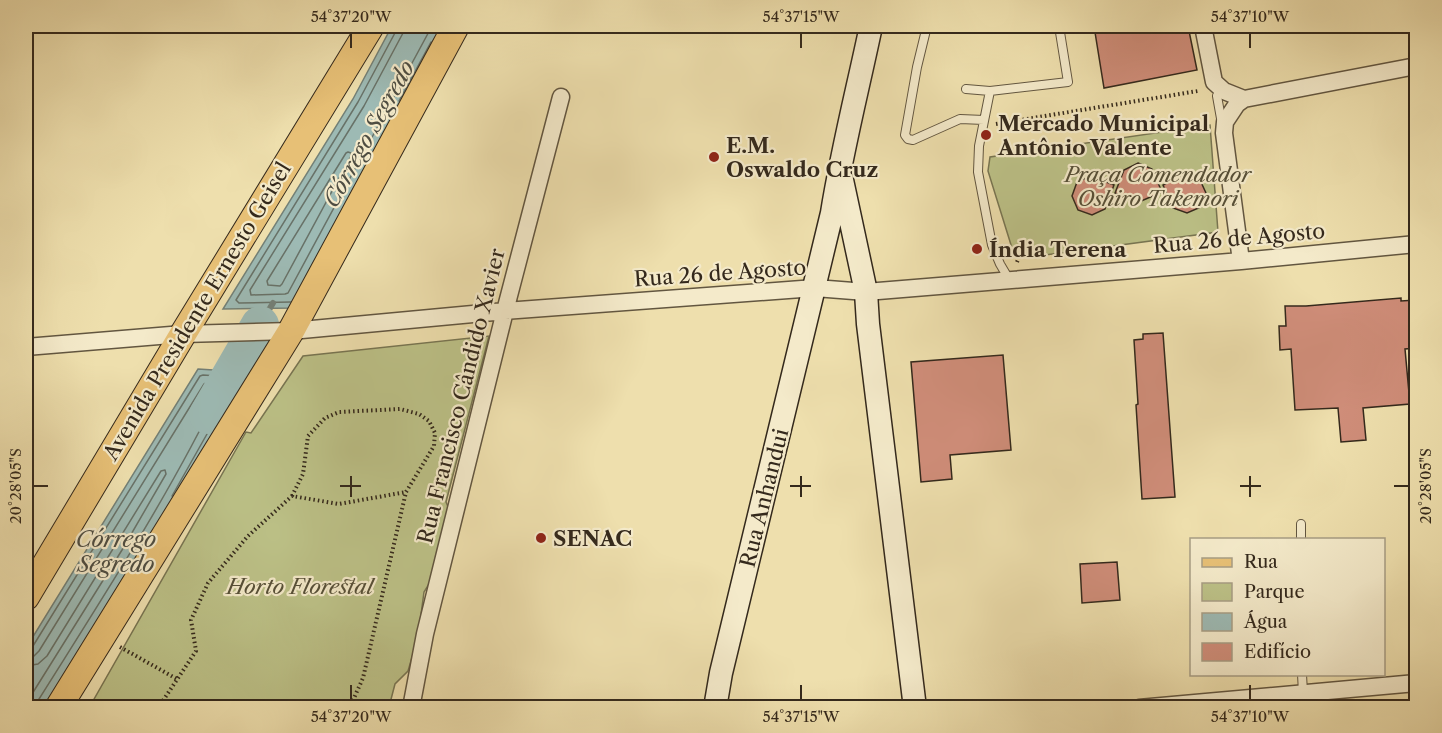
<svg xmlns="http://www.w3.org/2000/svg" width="1442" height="733" font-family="'Libre Caslon Text',serif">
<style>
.green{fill:#bcc187;stroke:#787552;stroke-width:1.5}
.water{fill:#9dbab4;stroke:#738077;stroke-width:1.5}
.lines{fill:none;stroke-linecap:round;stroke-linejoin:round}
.shore{stroke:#687268;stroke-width:1.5}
.stream{stroke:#738077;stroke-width:6}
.river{stroke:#9dbab4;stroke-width:38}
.building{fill:#cf8d79;stroke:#34291c;stroke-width:1.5}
.lane-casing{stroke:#625640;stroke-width:10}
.street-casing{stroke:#625640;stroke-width:19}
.secondary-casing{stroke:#34291c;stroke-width:25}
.primary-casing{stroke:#34291c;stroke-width:28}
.path{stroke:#34291c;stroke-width:4;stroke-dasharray:1.5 3;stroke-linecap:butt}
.lane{stroke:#f4eaca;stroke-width:8}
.street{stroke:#f4eaca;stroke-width:16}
.secondary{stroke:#f4eaca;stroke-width:22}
.primary{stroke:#e7c076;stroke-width:26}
.ticks{fill:none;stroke:#34291c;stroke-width:2}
.poi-dot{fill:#8f2418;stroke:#f4eaca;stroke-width:2}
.labels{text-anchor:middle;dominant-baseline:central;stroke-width:4.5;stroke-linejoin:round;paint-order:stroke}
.poi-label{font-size:21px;font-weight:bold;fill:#34291c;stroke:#f4eaca;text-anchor:start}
.park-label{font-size:21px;font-style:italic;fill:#564f37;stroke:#f4eaca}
.street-label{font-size:21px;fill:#34291c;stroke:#f4eaca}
.water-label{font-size:22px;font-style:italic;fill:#4e4d42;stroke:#f4eaca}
.neatline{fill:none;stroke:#34291c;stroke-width:2}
.ticks-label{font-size:15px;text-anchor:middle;fill:#34291c}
</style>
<rect width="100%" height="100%" fill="#eedfad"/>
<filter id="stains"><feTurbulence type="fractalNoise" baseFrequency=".00333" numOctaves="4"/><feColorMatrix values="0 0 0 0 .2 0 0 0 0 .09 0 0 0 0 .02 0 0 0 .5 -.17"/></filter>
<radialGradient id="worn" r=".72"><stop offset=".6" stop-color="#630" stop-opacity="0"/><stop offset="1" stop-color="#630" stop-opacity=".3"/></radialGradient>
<path class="green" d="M1210,125L1218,232L1030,257L1020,255L1012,248L988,171L990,157Z
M489,336L446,502L452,516L441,565L424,592L418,637L408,671L395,684L389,707L89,708L246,432L251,433L303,356Z"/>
<path class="water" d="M392,26H447L295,308L223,309L353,99Z
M198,369L244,372L213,437L50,707H26V648Z"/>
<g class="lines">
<path class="shore" d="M404,26L403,33L364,106L250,290L251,295L285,294L288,293L432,26
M399,101L431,42
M348,152L351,153V156L282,284L280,286L268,285L267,281L346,153Z
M291,302L239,303L236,300L358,102L396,31L397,26
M26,650L30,649L33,646L200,376L203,375L232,377L233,381L207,434L172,496
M26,657L34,656L39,651L204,384L206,383L221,384V388C169,496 103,597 39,699L38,708
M26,666L38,664L47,656L161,471L165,470L166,474L122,550L32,694L28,708"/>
<path class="stream" d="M260,325L273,303"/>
<path class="river" d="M208,415L260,325"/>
</g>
<path class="building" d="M1094,26H1188L1197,70L1104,88Z
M1138,163L1152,169L1162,192L1139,202L1115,193L1124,170Z
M1186,174L1200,180L1206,193L1201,207L1187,213L1173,208L1163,185Z
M1091,176L1114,185L1105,209L1092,215L1078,210L1072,196L1077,182Z
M1401,298V301L1416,300V348L1405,349L1410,404L1363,408L1366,440L1341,442L1338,408L1295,410L1291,349L1280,350L1279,326H1286L1285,306H1306Z
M1163,333L1175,497L1142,499L1136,405L1138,404L1134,340L1143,339V334Z
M1003,355L1011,450L950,455L952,479L921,482L911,362Z
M1117,562L1120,600L1082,603L1080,564Z"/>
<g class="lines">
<defs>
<path id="lane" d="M927,26L917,67L905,135L908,139L913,140L960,119L984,120
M966,89L990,91L1068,82L1059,26
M990,91L979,146L978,172L992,245L1000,264L1010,281
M1217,96L1222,124
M1301,524V540
M1302,674L1303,693"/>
<path id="street" d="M1203,26L1214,82L1224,91L1244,99
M1241,261L1224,133L1225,122L1237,104L1244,99L1416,66
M26,347L183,334L291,331L505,311L815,288L866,292L1241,261L1416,244
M411,708L425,634L505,311L561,97
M1139,708L1416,683"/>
<path id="secondary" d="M842,180L866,292L868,324L915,708
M715,708L721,673L832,213C842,150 858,88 871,26"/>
<path id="primary" d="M26,597L183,334L371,26
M58,708L291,331L456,26"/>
</defs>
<use href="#lane" class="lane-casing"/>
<use href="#street" class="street-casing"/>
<use href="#secondary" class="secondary-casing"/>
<use href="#primary" class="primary-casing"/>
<path class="path" d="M996,124L1198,91
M1017,262L1025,243
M292,496L303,474L308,436L325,418L339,412L400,409L419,414L429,421L435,433L434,446L406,492L363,678L354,698L341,708
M120,647L177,679
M158,708L196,651L191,620L208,583L248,536L292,496L339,504L406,492"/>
<use href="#lane" class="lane"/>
<use href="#street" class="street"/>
<use href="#secondary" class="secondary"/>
<use href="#primary" class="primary"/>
</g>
<path class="ticks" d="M351,33V48M801,33V48M1250,33V48M351,476V497M801,476V497M1250,476V497M33,486H48M340,486H361M790,486H811M1240,486H1261M1394,486H1409M351,685V700M801,685V700M1250,685V700"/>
<g class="poi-dot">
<circle cx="986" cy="135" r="6"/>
<circle cx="714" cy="157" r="6"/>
<circle cx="977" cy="249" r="6"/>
<circle cx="541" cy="538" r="6"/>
</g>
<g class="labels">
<g class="poi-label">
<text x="998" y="123">Mercado Municipal<tspan x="998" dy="24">Antônio Valente</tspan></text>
<text x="726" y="145">E.M.<tspan x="726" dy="24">Oswaldo Cruz</tspan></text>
<text x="989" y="249">Índia Terena</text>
<text x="553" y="538">SENAC</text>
</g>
<g class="park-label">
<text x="1158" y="174">Praça Comendador<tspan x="1158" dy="24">Oshiro Takemori</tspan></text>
<text x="300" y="586">Horto Florestal</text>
</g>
<g class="street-label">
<text transform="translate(1239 238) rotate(-5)">Rua 26 de Agosto</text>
<text transform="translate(720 273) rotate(-4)">Rua 26 de Agosto</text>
<text transform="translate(197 311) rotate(-59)">Avenida Presidente Ernesto Geisel</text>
<text transform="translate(461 396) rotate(-76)">Rua Francisco Cândido Xavier</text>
<text transform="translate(764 498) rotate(-76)">Rua Anhandui</text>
</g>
<g class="water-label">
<text transform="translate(369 134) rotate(-61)">Córrego Segredo</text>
<text x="116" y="539">Córrego<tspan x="116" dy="25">Segredo</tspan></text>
</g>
</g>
<rect width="1442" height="733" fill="none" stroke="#eedfad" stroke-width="66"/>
<rect x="1190" y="538" width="195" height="138" fill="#f4eaca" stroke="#a79d84" stroke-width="1.5"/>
<rect x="1202" y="558" width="30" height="9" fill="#e7c076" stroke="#a79d84" stroke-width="1.5"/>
<text x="1244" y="568" font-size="18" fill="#34291c">Rua</text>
<rect x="1202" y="583" width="30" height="18" fill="#bcc187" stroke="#a79d84" stroke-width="1.5"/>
<text x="1244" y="598" font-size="18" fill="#34291c">Parque</text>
<rect x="1202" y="613" width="30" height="18" fill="#9dbab4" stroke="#a79d84" stroke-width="1.5"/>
<text x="1244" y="628" font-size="18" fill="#34291c">Água</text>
<rect x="1202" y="643" width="30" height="18" fill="#cf8d79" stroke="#a79d84" stroke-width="1.5"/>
<text x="1244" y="658" font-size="18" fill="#34291c">Edifício</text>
<rect x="33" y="33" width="1376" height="667" class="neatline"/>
<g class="ticks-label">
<text x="351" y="22">54°37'20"W</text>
<text x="801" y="22">54°37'15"W</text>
<text x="1250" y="22">54°37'10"W</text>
<text transform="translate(16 486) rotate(-90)" y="5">20°28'05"S</text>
<text transform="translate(1426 486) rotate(-90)" y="5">20°28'05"S</text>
<text x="351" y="722">54°37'20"W</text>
<text x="801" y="722">54°37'15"W</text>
<text x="1250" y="722">54°37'10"W</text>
</g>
<rect width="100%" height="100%" filter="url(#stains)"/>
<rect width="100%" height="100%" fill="url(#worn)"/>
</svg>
